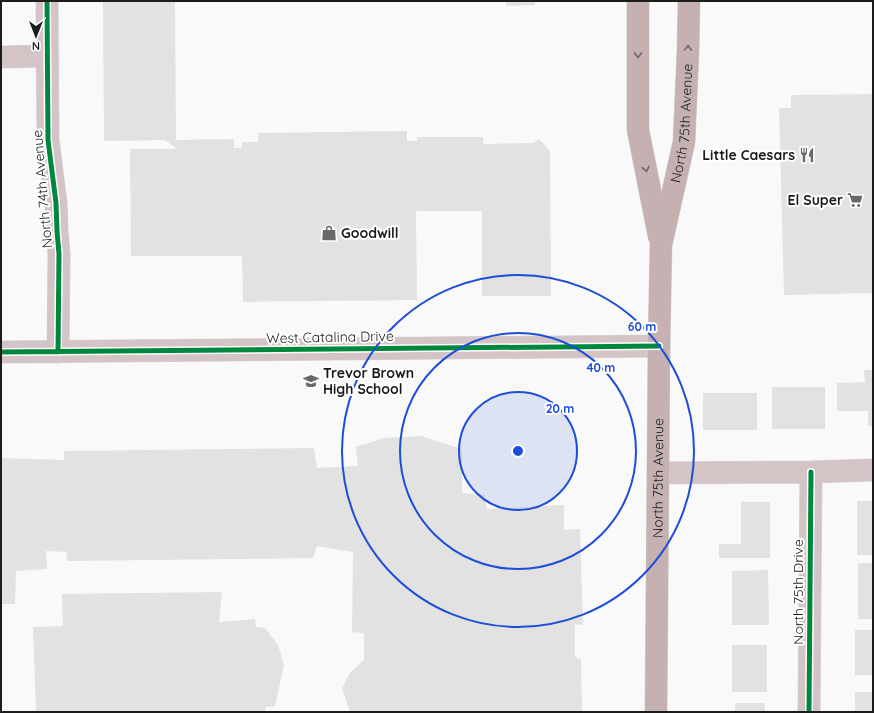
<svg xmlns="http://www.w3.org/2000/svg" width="874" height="713" font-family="Quicksand,sans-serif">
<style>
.building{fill:#e2e2e2}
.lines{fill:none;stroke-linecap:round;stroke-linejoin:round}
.minor-casing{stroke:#d6d6d6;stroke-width:23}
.major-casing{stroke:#d6d6d6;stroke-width:23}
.minor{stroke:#d4c4c5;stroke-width:22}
.major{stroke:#c5b1b2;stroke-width:22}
.cycleway-casing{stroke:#fff;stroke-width:8}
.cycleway{stroke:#00873e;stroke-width:5}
.oneway{stroke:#706668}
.ring{fill:none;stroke:#1d4ed8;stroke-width:2}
.labels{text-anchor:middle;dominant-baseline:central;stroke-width:4;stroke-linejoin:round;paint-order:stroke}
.street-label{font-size:14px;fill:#1c1c1d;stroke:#fff}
.poi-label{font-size:14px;font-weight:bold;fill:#1c1c1d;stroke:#fff;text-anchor:end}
.centre{fill:#1d4ed8;stroke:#fff;stroke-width:2}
.ring-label{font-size:12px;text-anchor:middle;font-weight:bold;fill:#1d4ed8;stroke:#fff;stroke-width:4;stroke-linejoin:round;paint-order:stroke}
</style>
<rect width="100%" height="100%" fill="#f9f9f9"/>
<path class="building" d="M103,1H175L176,140L234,139V148H242V142H258V133L407,131V141H417V137H483V144L533,143L539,139L550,151L551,296H482V211H416L417,300L243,302L242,256H131L130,149H177L165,140L104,141Z
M506,1H535V5L506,6Z
M873,94V293L784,295L779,108H791V95Z
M864,370H873V426H868V411H837V383L865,382Z
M772,387H825V429H772Z
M703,393H757V430H703Z
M421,436L462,449V493L485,495L487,509L564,505V530L580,529L583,625L575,624V657L581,659L582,712H350L342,688L350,673L364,660V633L352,632L353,552L317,546L313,558L67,561L66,552L46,551L47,569L16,571L15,604H1V458L64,460V451L314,448L317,468L358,466L356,447L384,438Z
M857,501H873V555H857Z
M741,502H770V558H719V544H741Z
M858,563H873V619H858Z
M768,570L769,625H732V571Z
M222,592L219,622L255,619L256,627L265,628L278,645L284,665L275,706L266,707L265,712H36L33,627L63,626L62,594Z
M855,630H873V675H855Z
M732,645H767V692H732Z
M855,692H873V712H855Z
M735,703H765V712H735Z"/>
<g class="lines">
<defs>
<path id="minor" d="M47,1L48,140L56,203L57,231L59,254L58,352
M1,57L47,56
M1,352L659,346
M658,473L811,472L873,470
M809,712L811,472"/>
<g id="major">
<path d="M638,1V130L659,236"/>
<path id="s1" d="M656,712L659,346L661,245L684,142L688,51L689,1"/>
</g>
</defs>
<use href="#minor" class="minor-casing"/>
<use href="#major" class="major-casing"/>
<use href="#minor" class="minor"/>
<use href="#major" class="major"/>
<defs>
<path id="cycleway" d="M47,1L48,140L56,203L57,231L59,254L58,352
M1,352L659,346
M809,712L811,472"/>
</defs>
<use href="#cycleway" class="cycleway-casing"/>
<use href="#cycleway" class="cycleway"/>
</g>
<defs><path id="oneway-chevron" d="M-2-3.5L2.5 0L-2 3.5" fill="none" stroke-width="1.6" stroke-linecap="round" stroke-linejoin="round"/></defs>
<g class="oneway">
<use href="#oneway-chevron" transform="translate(688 48) rotate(-89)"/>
<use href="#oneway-chevron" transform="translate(638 55) rotate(90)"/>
<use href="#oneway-chevron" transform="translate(646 169) rotate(79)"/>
</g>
<circle cx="518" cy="451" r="59" fill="#1d4ed8" fill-opacity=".12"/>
<g class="ring">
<circle cx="518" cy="451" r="59"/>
<circle cx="518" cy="451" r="118"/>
<circle cx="518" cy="451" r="176"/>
</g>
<defs>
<symbol id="restaurant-bare" viewBox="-9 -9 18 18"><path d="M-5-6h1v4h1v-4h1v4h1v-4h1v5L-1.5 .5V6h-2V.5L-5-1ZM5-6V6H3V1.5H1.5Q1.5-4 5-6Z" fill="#69696a" stroke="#fff" stroke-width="2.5" paint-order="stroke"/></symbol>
<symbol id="supermarket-bare" viewBox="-9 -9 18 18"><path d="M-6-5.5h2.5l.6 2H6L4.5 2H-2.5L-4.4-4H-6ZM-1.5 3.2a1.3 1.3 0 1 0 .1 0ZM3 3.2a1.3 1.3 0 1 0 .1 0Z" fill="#69696a" stroke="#fff" stroke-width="2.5" paint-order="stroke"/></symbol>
<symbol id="shop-bare" viewBox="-9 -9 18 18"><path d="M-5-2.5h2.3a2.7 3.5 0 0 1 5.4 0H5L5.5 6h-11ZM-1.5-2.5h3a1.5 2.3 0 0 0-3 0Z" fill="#69696a" stroke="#fff" stroke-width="2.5" paint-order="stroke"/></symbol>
<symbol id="school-bare" viewBox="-9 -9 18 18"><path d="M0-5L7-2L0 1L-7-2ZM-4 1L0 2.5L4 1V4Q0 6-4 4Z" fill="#69696a" stroke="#fff" stroke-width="2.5" paint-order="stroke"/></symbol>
</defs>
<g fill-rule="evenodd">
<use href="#restaurant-bare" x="796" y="144" width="22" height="22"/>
<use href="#supermarket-bare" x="844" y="189" width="22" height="22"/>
<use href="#shop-bare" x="318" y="222" width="22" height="22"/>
<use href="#school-bare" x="300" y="370" width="22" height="22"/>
</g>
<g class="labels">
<g class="street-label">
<text stroke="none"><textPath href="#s1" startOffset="591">North 75th Avenue</textPath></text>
<text transform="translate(42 189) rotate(-95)">North 74th Avenue</text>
<text transform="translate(330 337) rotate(-1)">West Catalina Drive</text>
<text stroke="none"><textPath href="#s1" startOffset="234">North 75th Avenue</textPath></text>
<text transform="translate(798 592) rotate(-90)">North 75th Drive</text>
</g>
<g class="poi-label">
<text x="795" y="155">Little Caesars</text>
<text x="843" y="200">El Super</text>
<text x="341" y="233" text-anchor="start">Goodwill</text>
<text x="323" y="373" text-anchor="start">Trevor Brown<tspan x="323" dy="16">High School</tspan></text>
</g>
</g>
<circle cx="518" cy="451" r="6" class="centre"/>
<g class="ring-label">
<text x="642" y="331">60 m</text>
<text x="601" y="372">40 m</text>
<text x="560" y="413">20 m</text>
</g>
<rect width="874" height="713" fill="none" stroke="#1c1c1d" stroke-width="4"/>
<g transform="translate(36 36) rotate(180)" stroke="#ffffff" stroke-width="3" paint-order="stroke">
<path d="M0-3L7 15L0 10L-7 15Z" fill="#1c1c1d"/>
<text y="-6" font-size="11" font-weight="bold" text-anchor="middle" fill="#1c1c1d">N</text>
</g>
</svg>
